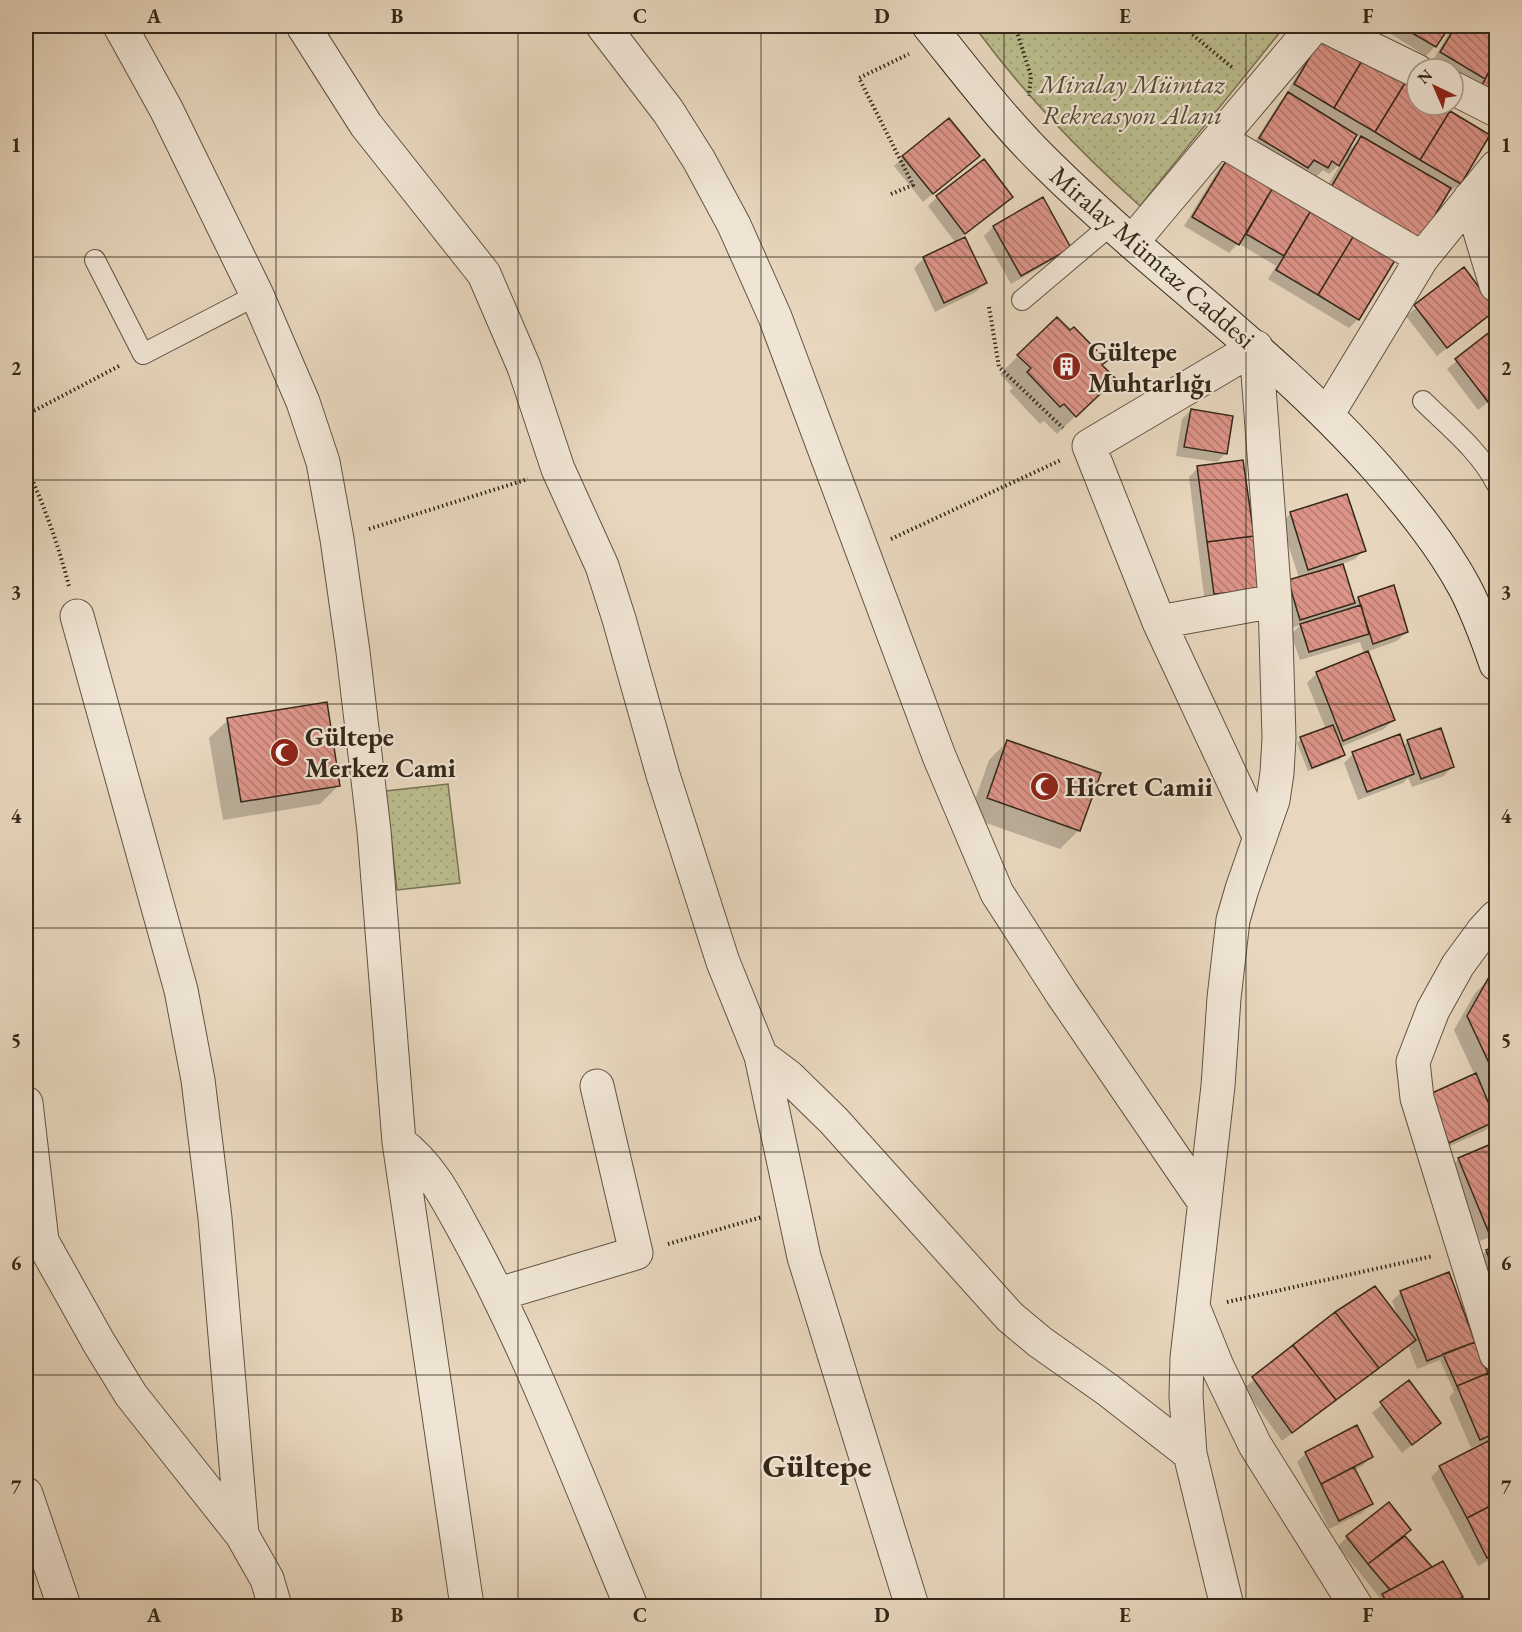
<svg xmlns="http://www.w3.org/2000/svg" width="1522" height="1632" font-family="'EB Garamond',serif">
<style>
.park{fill:url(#park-dots);stroke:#787254;stroke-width:1.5}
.shadow{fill:#0003;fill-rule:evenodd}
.building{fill:url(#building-back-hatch);stroke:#342819;stroke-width:1.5}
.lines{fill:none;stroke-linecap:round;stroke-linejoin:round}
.lane-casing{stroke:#615442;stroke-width:22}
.street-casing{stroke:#615442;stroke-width:35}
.secondary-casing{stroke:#342819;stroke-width:35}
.path{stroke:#342819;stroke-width:4;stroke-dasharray:1.5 3;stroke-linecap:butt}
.lane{stroke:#f0e5d5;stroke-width:20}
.street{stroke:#f0e5d5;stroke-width:33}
.secondary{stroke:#f0e5d5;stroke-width:33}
.grid{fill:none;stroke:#342819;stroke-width:1.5;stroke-opacity:0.55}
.labels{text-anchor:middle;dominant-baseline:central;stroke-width:4.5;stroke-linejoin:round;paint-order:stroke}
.park-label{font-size:27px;font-style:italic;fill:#564d36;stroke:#f0e5d5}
.street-label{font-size:27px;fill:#342819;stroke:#f0e5d5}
.poi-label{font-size:27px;font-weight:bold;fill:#342819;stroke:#f0e5d5;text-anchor:start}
.district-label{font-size:33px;font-weight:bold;fill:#342819;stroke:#f0e5d5}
.neatline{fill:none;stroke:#342819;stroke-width:2}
.grid-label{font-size:20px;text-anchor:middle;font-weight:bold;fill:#342819}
</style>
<defs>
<pattern id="park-dots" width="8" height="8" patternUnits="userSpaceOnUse" patternTransform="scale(1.5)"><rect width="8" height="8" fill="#bbbd8e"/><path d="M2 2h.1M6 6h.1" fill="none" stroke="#a1a27a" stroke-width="1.8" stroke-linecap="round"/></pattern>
<pattern id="building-back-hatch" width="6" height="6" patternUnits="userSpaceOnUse" patternTransform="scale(1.5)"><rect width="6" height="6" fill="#dd9489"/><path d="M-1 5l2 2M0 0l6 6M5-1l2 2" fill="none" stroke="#b4796f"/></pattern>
</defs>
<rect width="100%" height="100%" fill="#e8d7be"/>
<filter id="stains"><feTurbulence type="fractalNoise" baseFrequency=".00333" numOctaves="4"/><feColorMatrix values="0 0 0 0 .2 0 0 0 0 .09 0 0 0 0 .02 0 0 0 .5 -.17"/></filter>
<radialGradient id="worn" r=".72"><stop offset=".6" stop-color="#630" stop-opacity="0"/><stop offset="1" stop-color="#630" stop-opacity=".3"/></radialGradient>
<path class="park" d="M974,26H1285L1140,206C1077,149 1024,94 974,26Z
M448,784L460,883L397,890L386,791Z"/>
<path class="shadow" d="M1390,26H1448L1435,46L1426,56L1386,31Z
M1453,26H1496V107L1453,74V69H1444L1432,62Z
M1314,46L1417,93V105H1437L1460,183L1450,192L1447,190L1317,204L1341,163L1329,174L1323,170L1317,176L1305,169L1298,176L1251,148L1279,103L1287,95L1286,94ZM1356,135L1361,138L1346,153Z
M978,156L923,202L894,166L903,157Z
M1229,158L1395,257L1358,319L1349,328L1268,279L1276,266L1238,243L1229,253L1184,226L1220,167Z
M937,197H1011L955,242L928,206Z
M1042,199L1069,247L1060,256L1011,284L984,236L993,227Z
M965,239L985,283L976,292L935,312L914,268L924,258Z
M1464,270L1494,310L1437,356L1406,316Z
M1496,329V396L1478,410L1447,369Z
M1018,356L1100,365L1095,397L1057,434L1044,421L1040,424L1009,391L1013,388L1000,374Z
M1191,410L1226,453L1217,462L1176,456L1182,419Z
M1198,468L1258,590L1205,603L1189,477Z
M1346,495L1364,550L1355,559L1342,564L1353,603L1358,598L1393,587L1407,632L1397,641L1366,652L1393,720L1384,729L1341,747L1344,755L1340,759L1308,771L1297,743L1301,739L1326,729L1307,683L1316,674L1364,654L1360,642L1300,660L1291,634L1301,625L1291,628L1280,591L1299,578L1281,523L1290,514Z
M228,720L338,786L320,804L223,820L209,738Z
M1408,741L1453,766L1444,776L1412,787L1408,778L1403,783L1358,800L1344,763L1353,754L1403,747Z
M1007,742L1079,830L1060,849L969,817L989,760Z
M1496,975V1122V1120L1486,1130L1439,1151L1475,1076L1454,1030L1475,993L1490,978Z
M1496,1143V1235L1480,1241L1449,1168L1459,1159Z
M1496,1247V1308L1477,1261L1486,1251Z
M1401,1292L1474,1342L1496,1397V1437L1489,1440L1496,1456V1556L1478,1566L1431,1477L1440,1468L1487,1444L1486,1441L1471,1448L1449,1397L1454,1392L1440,1360L1417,1369L1408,1345L1282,1441L1244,1388L1336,1313L1398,1317L1392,1301Z
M1409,1382L1439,1422L1402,1453L1372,1413Z
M1306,1453L1372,1456L1362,1466L1354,1470L1371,1504L1362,1513L1329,1529L1297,1462Z
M1409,1530L1403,1536L1431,1569L1461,1597L1451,1606H1375L1374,1604L1380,1598L1338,1546L1347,1537Z"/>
<path class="building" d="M1400,26H1450L1436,47Z
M1456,26H1496V59L1485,79L1440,52Z
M1323,35L1363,59L1334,108L1294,84Z
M1363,59L1405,83L1375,132L1334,108Z
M1496,59V93L1482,85Z
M1405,83L1417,91V105H1441L1450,111L1420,160L1375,132Z
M1288,92L1357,135L1339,166L1332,161L1328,168L1314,160L1308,168L1259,138Z
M1450,111L1490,135L1461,184L1420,160Z
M949,118L980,156L933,194L902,156Z
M1361,136L1451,188L1420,241L1330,189Z
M1229,156L1275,184L1239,245L1192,217Z
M984,159L1013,197L965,234L936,196Z
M1275,184L1313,207L1284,256L1246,234Z
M1043,197L1071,248L1021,276L993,226Z
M1313,207L1356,232L1318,295L1276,270Z
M1356,232L1397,257L1359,320L1318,295Z
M965,237L987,283L944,303L923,257Z
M1464,267L1496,310L1447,348L1414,305Z
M1057,317L1070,330L1074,327L1107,361L1102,365L1116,379L1076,417L1064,404L1060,407L1027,372L1031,368L1017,355Z
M1496,327V396L1488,402L1455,359Z
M1191,409L1233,416L1227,454L1184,447Z
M1243,460L1254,536L1207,542L1197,466Z
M1347,494L1366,551L1308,570L1290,512Z
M1254,536L1259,590L1214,594L1207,542Z
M1343,564L1355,603L1300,620L1288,580Z
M1394,585L1408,632L1373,644L1358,597Z
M1361,605L1369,634L1309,652L1300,624Z
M1368,651L1395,720L1343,741L1316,672Z
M327,702L340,786L241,802L227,718Z
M1333,725L1345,755L1312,768L1300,737Z
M1441,728L1454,767L1421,779L1407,740Z
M1400,734L1414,774L1367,792L1352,752Z
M1007,740L1101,773L1080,831L987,798Z
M1496,973V1078L1467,1016L1489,977Z
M1476,1073L1496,1121L1449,1143L1433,1109L1432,1093Z
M1496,1142V1230L1489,1233L1458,1158Z
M1496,1246V1277L1486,1250Z
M1449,1272L1475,1342L1427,1361L1400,1291Z
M1375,1286L1416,1340L1379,1368L1335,1312Z
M1335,1312L1379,1368L1336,1400L1293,1345Z
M1475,1342L1488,1373L1457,1386L1443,1354Z
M1293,1345L1336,1400L1292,1433L1252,1377Z
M1488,1373L1496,1394V1433L1480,1440L1457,1386Z
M1409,1380L1441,1423L1412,1445L1380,1402Z
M1357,1425L1373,1457L1321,1484L1305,1452Z
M1490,1440L1496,1453V1503L1467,1518L1439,1466Z
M1354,1467L1373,1504L1339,1521L1321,1484Z
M1389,1502L1411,1530L1368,1564L1346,1536Z
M1496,1503V1553L1487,1558L1467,1518Z
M1405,1536L1432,1567L1390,1590L1368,1564Z
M1443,1561L1463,1597L1446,1606H1389L1382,1594Z"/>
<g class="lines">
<defs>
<path id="lane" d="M95,260L143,354L257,295
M1022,300L1112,224
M1423,401C1448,426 1480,451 1496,483"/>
<path id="street" d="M120,26L166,109L257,295L303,402L323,462L337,539L353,652L374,831L399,1142L467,1606
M303,26L366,125L484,274L524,367L558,469L602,566L619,619L663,775L723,962L761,1056L804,1257L912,1606
M603,26L668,111L699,160L734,225L775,317L939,756L997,893L1062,994L1205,1203
M1325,26L1417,71
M1453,88L1496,110
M1219,139L1422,258
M1470,198L1496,285
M1132,242L1314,26
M1327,415L1422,258L1496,167
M77,616L181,990L198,1080L215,1218L242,1535
M1159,622L1260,838
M1496,917L1483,931L1458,965L1433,1010L1413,1062L1417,1098L1496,1354
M761,1056L789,1077L834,1121L1010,1317L1040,1342L1108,1390L1190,1454
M26,1103L42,1241L99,1343L131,1395L242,1535L267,1579L275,1606
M399,1142C433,1167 450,1205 470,1241C533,1358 580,1484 631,1606
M499,1294L636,1253L597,1086
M1194,1309L1217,1366L1255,1445L1356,1606
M26,1494L64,1606
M1227,1606L1190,1454L1186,1396L1187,1358L1218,1086L1224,998L1233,920L1242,889L1273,800L1277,773L1279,738L1275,601L1256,347L1089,446L1159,622L1275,601"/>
<path id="secondary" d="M929,26C968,74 1005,124 1050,167C1156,271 1278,356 1377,468C1409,505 1442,545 1465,588C1478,613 1487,638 1496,664"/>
</defs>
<use href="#lane" class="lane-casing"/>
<use href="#street" class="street-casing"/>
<use href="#secondary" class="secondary-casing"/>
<path class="path" d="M1015,26L1031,76L1029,96
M1182,26L1234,69
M891,194L913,185L859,78L909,54
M989,307L999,367L1063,428
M26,415L121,365
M26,466C44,505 58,544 69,586
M369,529L528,479
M891,539L1061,460
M668,1244L762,1217
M1227,1302L1433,1256"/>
<use href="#lane" class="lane"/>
<use href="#street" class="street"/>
<use href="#secondary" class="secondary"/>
</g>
<path class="grid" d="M276,26V1606M518,26V1606M761,26V1606M1004,26V1606M1246,26V1606M26,257H1496M26,480H1496M26,704H1496M26,928H1496M26,1152H1496M26,1375H1496"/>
<defs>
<symbol id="building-disc" viewBox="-11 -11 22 22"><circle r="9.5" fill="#8f2418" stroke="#f0e5d5"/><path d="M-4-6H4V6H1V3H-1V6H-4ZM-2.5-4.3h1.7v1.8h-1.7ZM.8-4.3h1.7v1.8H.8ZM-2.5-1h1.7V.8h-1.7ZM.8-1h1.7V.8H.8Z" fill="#fff"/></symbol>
<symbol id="mosque-disc" viewBox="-11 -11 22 22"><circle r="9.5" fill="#8f2418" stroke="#f0e5d5"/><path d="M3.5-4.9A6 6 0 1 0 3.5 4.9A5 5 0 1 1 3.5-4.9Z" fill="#fff"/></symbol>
</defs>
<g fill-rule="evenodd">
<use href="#building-disc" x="1050" y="350" width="33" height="33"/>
<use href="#mosque-disc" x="268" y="736" width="33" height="33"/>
<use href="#mosque-disc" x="1028" y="770" width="33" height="33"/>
</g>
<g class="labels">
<g class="park-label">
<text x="1132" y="83">Miralay Mümtaz<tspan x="1132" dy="31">Rekreasyon Alanı</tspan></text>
</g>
<g class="street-label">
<text transform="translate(1153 257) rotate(41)">Miralay Mümtaz Caddesi</text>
</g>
<g class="poi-label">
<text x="1088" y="351">Gültepe<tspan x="1088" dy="31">Muhtarlığı</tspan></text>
<text x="305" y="736">Gültepe<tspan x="305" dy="31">Merkez Cami</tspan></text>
<text x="1065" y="786">Hicret Camii</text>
</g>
<g class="district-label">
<text x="817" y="1465">Gültepe</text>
</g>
</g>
<rect width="1522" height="1632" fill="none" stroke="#e8d7be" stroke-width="66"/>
<g transform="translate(1435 87) rotate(316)"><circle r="28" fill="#f0e5d5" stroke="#a5998a" stroke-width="1.5"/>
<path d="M0-4.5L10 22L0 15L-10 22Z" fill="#8f2418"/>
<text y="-9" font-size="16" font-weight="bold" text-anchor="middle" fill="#342819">N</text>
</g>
<rect x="33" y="33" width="1456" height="1566" class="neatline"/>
<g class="grid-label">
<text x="154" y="23">A</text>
<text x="397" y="23">B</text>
<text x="640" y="23">C</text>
<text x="882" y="23">D</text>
<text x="1125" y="23">E</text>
<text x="1368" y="23">F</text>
<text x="16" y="152">1</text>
<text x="1506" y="152">1</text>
<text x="16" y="375">2</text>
<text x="1506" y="375">2</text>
<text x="16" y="599">3</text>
<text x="1506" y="599">3</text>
<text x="16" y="823">4</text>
<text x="1506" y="823">4</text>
<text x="16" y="1047">5</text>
<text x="1506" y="1047">5</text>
<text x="16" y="1270">6</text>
<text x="1506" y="1270">6</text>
<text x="16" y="1494">7</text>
<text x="1506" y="1494">7</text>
<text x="154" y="1622">A</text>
<text x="397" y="1622">B</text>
<text x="640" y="1622">C</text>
<text x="882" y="1622">D</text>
<text x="1125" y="1622">E</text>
<text x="1368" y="1622">F</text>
</g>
<rect width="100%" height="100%" filter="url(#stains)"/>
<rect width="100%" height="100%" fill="url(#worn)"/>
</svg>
